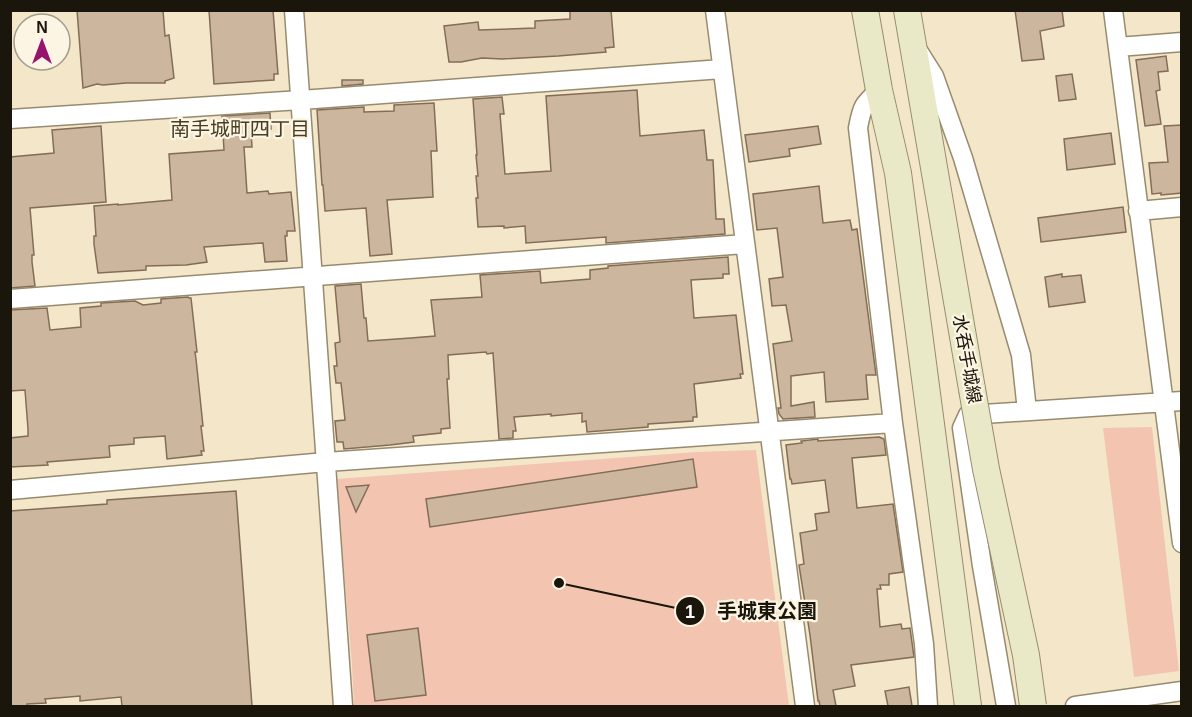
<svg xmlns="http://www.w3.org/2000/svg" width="1192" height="717" font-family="Helvetica,'Noto Sans JP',sans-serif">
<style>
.green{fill:#f3c5b0}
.building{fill:#cdb69e;stroke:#836d58;stroke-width:1.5}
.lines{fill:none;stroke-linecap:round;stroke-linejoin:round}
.minor-casing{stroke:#978b6f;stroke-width:21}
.secondary-casing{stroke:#978b6f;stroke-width:28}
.minor{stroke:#fff;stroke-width:18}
.secondary{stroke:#eae9c7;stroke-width:26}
.secondary-bridge-casing{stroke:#978b6f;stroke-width:28;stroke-linecap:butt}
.secondary-bridge{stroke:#eae9c7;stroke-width:26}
.labels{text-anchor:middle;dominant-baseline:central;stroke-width:4.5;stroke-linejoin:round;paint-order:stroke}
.street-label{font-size:18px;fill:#1a160b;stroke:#fdf5e3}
.neighbourhood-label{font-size:20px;fill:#483e24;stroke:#fdf5e3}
.leader{fill:none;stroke:#1a160b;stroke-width:2}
.callout-dot{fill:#1a160b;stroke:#fdf5e3;stroke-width:2}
.mark-label{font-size:18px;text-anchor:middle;font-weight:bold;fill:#fff}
.callout-label{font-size:20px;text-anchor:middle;font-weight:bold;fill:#1a160b;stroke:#fdf5e3;stroke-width:4.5;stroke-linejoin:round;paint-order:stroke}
</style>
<rect width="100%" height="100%" fill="#f4e7c9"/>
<path class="green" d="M1152,427L1179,671L1134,677L1103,428Z
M756,450L789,706H354L352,665L336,479L696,452Z"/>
<path class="building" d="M77,10H163L165,36L169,35L174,78L165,81V83H126L103,85L97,84L83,88Z
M209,10H273L278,74H274V80L214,84Z
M570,10H611L614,47L605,48L606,52L558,56L502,59L482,58L461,62H449L444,26L478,22L479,30L535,28V21L570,19Z
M1015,10H1062L1064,26L1040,31L1044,59L1022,61Z
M1166,56L1168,71L1158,72L1160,90L1156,91L1161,124L1145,126L1136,60Z
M1072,74L1076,99L1059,101L1056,76Z
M342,80H363V84L342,86Z
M637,90L640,136L704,130L707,160H713L716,219H724L725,234L606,243V237L526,243L525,226L504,228V226L478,227L476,198H478L476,176H478L476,155H477L473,99L502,97L504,114H500L505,174L551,171L546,96Z
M434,103L437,151H431L433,197L387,200L392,254L370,256L366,208L325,211L323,185H322L317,110L364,107V112L394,111V105Z
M270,113L271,129L251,130L252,147H244L247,193L268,191L269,194L291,192L295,231H287V236H285L287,261L265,262L263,243L204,247L207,262L186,265L146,266V270L98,273L94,244V236H96L94,206L118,204V205L172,200L169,154L224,150L222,116Z
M1182,125V193L1161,195V193L1152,194L1149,163L1168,162L1164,126Z
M101,126L106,202L30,208L34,255H32V262L35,286L10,288V157L54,153L52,130Z
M818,126L821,144L789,149L790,156L749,162L745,135Z
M1111,133L1115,164L1067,170L1064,139Z
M819,186L823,223L850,220L852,230L857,229L876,375H866L868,399L826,402L824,372L791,376V406L814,402L815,417L783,419L779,414L778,408H781L773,344L792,341L786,305L772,306L769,279L783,277L777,228L757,230L753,194Z
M1123,207L1126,232L1041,242L1038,218Z
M728,257L729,274H723V278L691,280L694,318L736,315L743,374H740L741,378L694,384L697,417H693V421L648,424V427L587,432L586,421L582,422V413L551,416V414L514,417L516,431H513V438L499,439L493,353L487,354L486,352L448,355L449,379H447L450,428L441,429V433L413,436L414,442L390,445L344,449L343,442H337L335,421L345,420L341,383H336L334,366H337L335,343L340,342L335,286L361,284L364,318H366L368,341L411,338L435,336L431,300L482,297L480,275L540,271L541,283L590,279V270L608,268V266Z
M1062,274V277L1081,275L1085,302L1049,307L1045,277Z
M188,297L189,298H191L197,352H195L196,359L203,426H201L204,451H201L202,455L167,459L165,436L134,438V444L109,446L110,457L47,462L48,465L10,467V438L28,436V429L25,390L10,391V310L47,308L50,330L81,327L80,308L101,306V303L135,301L143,305L161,303V299Z
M879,437L884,439L886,455L852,458L857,508L893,504L903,572L889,574V585H880L881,589H877L880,627L901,624L902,629L910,628L914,657L851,665L855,686L833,690L836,706H820L819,701H818L810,635L799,565L804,564L800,533L817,530L815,514L829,512L825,480L792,484L791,479H790L786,445L802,443L801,441L818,439V441Z
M693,459L697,487L430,527L426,499Z
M369,485L356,512L346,487Z
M236,491L252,706H122L121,697L80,701V696L45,699L46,703L27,704V706H10V511L107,504V500Z
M418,628L426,695L375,701L367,635Z
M909,687L912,706H888L885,691Z"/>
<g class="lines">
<defs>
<path id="minor" d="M294,10L343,706
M715,10L805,706
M1113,10C1135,188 1160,365 1182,543
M1118,47L1182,42
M917,49L934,76L963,158L1021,355L1027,411
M879,90C863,105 862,106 858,128L893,423L924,644L928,706
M10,119L301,100L722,69
M1138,211L1182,207
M10,299L745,244
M10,490L326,462L893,423
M1006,706L982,566L962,428L968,415L1182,401
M1075,706L1182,691"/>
<path id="secondary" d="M865,10L879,90L898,173L968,706
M907,10L972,389"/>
</defs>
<use href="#minor" class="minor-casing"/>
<use href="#secondary" class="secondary-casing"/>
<use href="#minor" class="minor"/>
<use href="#secondary" class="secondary"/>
<defs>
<path id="secondary-bridge" d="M972,389L986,469L1026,655L1033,706"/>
</defs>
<use href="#secondary-bridge" class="secondary-bridge-casing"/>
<use href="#secondary-bridge" class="secondary-bridge"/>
</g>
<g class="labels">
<g class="street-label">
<text transform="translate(967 359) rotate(80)">水呑手城線</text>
</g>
<g class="neighbourhood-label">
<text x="240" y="129">南手城町四丁目</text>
</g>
</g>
<path class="leader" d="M559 583L690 611"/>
<g class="callout-dot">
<circle cx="559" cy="583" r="6"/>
<circle cx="690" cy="611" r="15"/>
</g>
<g class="mark-label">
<text x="690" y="618">1</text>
</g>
<g class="callout-label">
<text x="767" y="618">手城東公園</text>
</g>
<rect width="1192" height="717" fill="none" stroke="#1a160b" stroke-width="24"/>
<g transform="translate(42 42)"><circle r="28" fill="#fdf5e3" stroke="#a29c8d" stroke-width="1.5"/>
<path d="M0-4.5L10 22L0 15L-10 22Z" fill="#96146c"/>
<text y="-9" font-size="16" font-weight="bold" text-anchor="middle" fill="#1a160b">N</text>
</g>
</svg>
